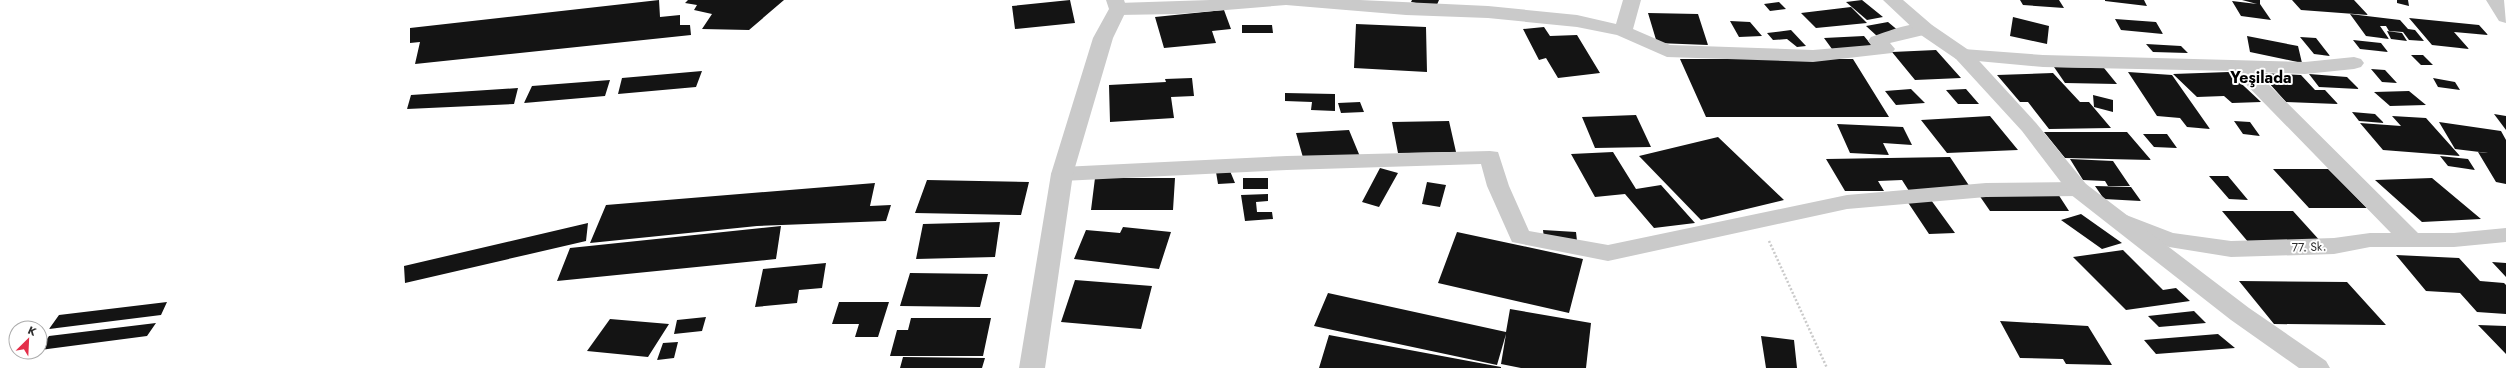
<svg xmlns="http://www.w3.org/2000/svg" width="2506" height="368" font-family="Jost,sans-serif">
<style>
.building{fill:#141414}
.lines{fill:none;stroke-linecap:round;stroke-linejoin:round}
.path{stroke:#cacaca;stroke-width:2.5;stroke-dasharray:2 2;stroke-linecap:butt}
.minor{fill:#cacaca;fill-rule:evenodd}
.tertiary{fill:#cacaca;fill-rule:evenodd}
.labels{text-anchor:middle;dominant-baseline:central;stroke-width:4;stroke-linejoin:round;paint-order:stroke}
.street-label{font-size:12px;fill:#2d2d2d;stroke:#fff}
.district-label{font-size:16px;font-weight:bold;fill:#000;stroke:#fff}
</style>
<rect width="100%" height="100%" fill="#fff"/>
<path class="building" d="M659,0L660,17L680,15V25H690L691,35L415,64L420,42L410,43V28Z
M688,0H784L749,30L702,29L712,14L694,10L697,5L685,3Z
M1070,0L1075,23L1015,29L1012,6Z
M1412,0H1439L1436,7L1411,2Z
M1862,0L1883,17L1867,20L1846,2Z
M2020,0H2059L2064,8L2023,5Z
M2105,0H2144L2147,6L2105,1Z
M2242,0H2260V4L2271,20L2241,16L2232,1L2257,4Z
M2292,0H2354L2368,15L2301,10Z
M2397,0H2408L2409,6L2397,3Z
M1779,2L1786,9L1770,11L1764,4Z
M1851,7L1867,23L1816,28L1801,13Z
M1224,10L1231,29L1212,31L1216,43L1164,48L1155,17Z
M1648,13L1698,14L1708,45L1657,43Z
M2350,14L2400,20L2408,29L2415,30L2424,41L2409,40L2403,32L2389,31L2386,26H2380L2389,39L2366,36Z
M2013,17L2049,26L2047,44L2010,36Z
M2409,18L2479,25L2488,35L2454,32L2469,49L2432,45Z
M2115,19L2156,22L2163,34L2121,30Z
M1730,21L1750,22L1762,36L1739,37Z
M1888,22L1900,32L1877,36L1866,26Z
M1356,24L1426,27L1427,72L1354,68Z
M1242,25H1272L1273,33H1242Z
M1544,27L1550,36L1577,35L1600,73L1558,78L1546,58L1539,60L1523,29Z
M1791,30L1806,46L1797,47L1787,39L1773,40L1767,33Z
M2387,31L2402,33L2407,41L2391,39Z
M1864,36L1873,47L1832,49L1824,38Z
M2247,36L2298,46L2302,63L2250,52Z
M2300,37L2316,38L2330,56L2314,54Z
M2353,40L2381,43L2388,52L2360,49Z
M2146,44L2181,46L2188,53L2153,52Z
M1936,50L1961,78L1915,80L1892,52Z
M2411,55H2423L2433,65H2421Z
M1680,59H1853L1889,117H1706Z
M2054,67L2104,68L2117,84L2065,83Z
M2371,69L2385,70L2397,83L2382,82Z
M702,71L696,87L618,94L622,78Z
M2128,72L2172,75L2210,129L2187,127L2180,118L2157,116Z
M2229,72L2261,102L2232,103L2224,96L2197,97L2173,74Z
M2053,73L2080,102H2089L2111,128L2049,129L2028,102H2020L1997,75Z
M2260,73L2301,75L2315,90H2325L2338,104L2286,102Z
M2309,74L2347,77L2359,89L2319,87Z
M1192,78L1194,96L1171,97L1174,118L1110,122L1109,85L1166,82L1165,79Z
M2433,78L2455,82L2460,90L2438,87Z
M610,80L605,96L524,103L532,86Z
M518,88L514,104L407,109L411,95Z
M1911,89L1925,103L1896,105L1885,91Z
M1966,89L1979,104H1958L1946,90Z
M2409,91L2426,105L2390,106L2374,92Z
M1285,93L1335,94V111L1311,110L1312,102L1285,101Z
M2093,95L2113,100V112L2094,107Z
M1360,102L1364,112L1341,113L1338,103Z
M2352,112L2375,114L2384,123L2359,121Z
M2494,114L2506,116V130Z
M1636,115L1651,147L1595,148L1582,117Z
M1990,116L2018,150L1947,153L1921,120Z
M2392,116L2426,118L2460,156L2383,150L2360,123L2401,126Z
M1449,121L1456,152L1398,153L1392,122Z
M2234,121L2250,122L2260,136L2243,134Z
M2439,122L2501,131L2506,140V184L2496,182L2478,152L2488,153L2455,149Z
M1837,124L1903,127L1912,145L1883,143L1889,155L1850,153Z
M1349,130L1361,159L1304,161L1296,133Z
M2044,132H2127L2151,160L2065,158Z
M2143,134H2167L2177,148L2154,147Z
M1718,137L1784,200L1701,220L1639,156Z
M1613,152L1636,189L1661,185L1695,223L1654,228L1625,194L1595,197L1571,154Z
M2440,156L2468,159L2475,170L2448,166Z
M1950,157L1972,190L1909,191L1902,180L1878,181L1884,191H1845L1826,159Z
M2070,159L2113,161L2130,186H2108L2105,181L2083,180Z
M1380,168L1398,173L1379,207L1362,202Z
M2273,169H2328L2367,208H2309Z
M1230,171L1235,183L1218,184L1216,172Z
M2209,176H2228L2248,200L2229,199Z
M1095,178H1175L1173,210H1091Z
M1243,178H1268V189H1243Z
M2432,178L2481,219L2422,222L2375,180Z
M927,180L1029,182L1021,215L915,213Z
M1427,182L1446,185L1440,207L1422,204Z
M875,183L870,206L891,205L886,221L757,226L590,243L606,205Z
M2095,186L2131,187L2141,201L2104,199Z
M1268,194V201L1256,202L1257,212H1272L1273,219L1245,221L1241,195Z
M2058,194L2069,211H1990L1979,195Z
M1931,200L1955,233L1929,234L1907,201Z
M2222,211H2293L2322,243H2249Z
M2081,214L2122,243L2102,249L2061,220Z
M1000,222L995,257L916,259L923,224Z
M588,223L586,241L405,283L404,266Z
M781,226L776,259L557,281L570,248Z
M1123,227L1171,232L1159,269L1074,259L1086,230L1120,233Z
M1543,230L1576,232L1577,241L1544,238Z
M1457,232L1583,259L1569,313L1438,283Z
M2123,250L2163,290L2176,288L2190,301L2126,310L2073,257Z
M2396,255L2459,258L2480,281L2504,283L2506,285V314L2477,312L2460,293L2426,291Z
M2492,262L2506,263V277Z
M826,263L822,288L799,290L797,303L755,307L763,269Z
M910,273L988,274L980,307L900,306Z
M1075,280L1152,286L1141,329L1061,322Z
M2239,281L2347,282L2386,325L2274,324Z
M1328,293L1506,332L1510,309L1591,323L1586,368H1521L1501,364L1506,334L1497,365L1314,326Z
M167,302L161,315L49,329L59,315Z
M839,302H889L878,337H855L859,324H832Z
M2194,311L2206,323L2159,327L2148,316Z
M706,317L702,331L674,334L677,320Z
M911,318H991L983,356H890L897,330H908Z
M610,319L669,324L648,357L587,351Z
M2000,321L2088,326L2112,365L2066,364L2063,359L2020,358Z
M156,323L147,336L40,350L49,336Z
M2478,325L2506,326V354Z
M2218,334L2235,348L2156,354L2144,340Z
M1329,335L1501,367V368H1319Z
M1761,336L1794,340L1797,368H1766Z
M678,342L674,358L657,360L663,343Z
M903,357L985,358L982,368H900Z"/>
<g class="lines">
<path class="path" d="M1769,241L1827,368"/>
<path class="minor" d="M1210,0H1360L1488,6L1577,15L1616,24L1623,0H1641L1633,29L1670,45L1813,50L1871,45L1868,41L1871,37C1890,31 1912,20 1932,25L1934,29L1932,33L1890,43L1895,49L1892,53L1813,62L1667,57L1617,35L1577,27L1488,18L1406,15L1286,5L1177,14L1118,15L1111,13L1109,9L1111,5L1118,3Z
M2486,0H2504L2506,23L2499,21Z
M1963,49L2043,55L2305,62L2354,57L2361,59L2364,63L2361,67L2354,69L2305,74L2256,72L2418,233H2454L2506,228V242L2454,247H2370L2334,254L2231,257L2169,247L2113,225L2110,220L2113,215L2121,213L2173,233L2231,241L2334,238L2370,233H2391L2233,71L2043,67L1956,59L1953,55L1956,51Z
M1490,151L1498,152L1509,186L1529,231L1608,245L1847,195L1986,183L2078,182L2086,184L2089,189L2086,194L2078,196L1986,197L1847,209L1608,261L1512,242L1487,186L1481,164L1287,170L1062,181L1054,179L1051,174L1054,169L1062,167L1287,156Z"/>
<path class="tertiary" d="M1106,0H1124L1127,9L1113,38L1073,174L1045,368H1019L1051,174L1093,38L1109,9Z
M1883,0H1903L1932,25L1970,51L2036,123L2086,184L2249,308L2326,361L2330,368H2299L2231,320L2070,194L2022,131L1956,59L1918,33Z"/>
</g>
<g class="labels">
<g class="street-label">
<text transform="translate(2309 247) rotate(-2)">77. Sk.</text>
</g>
<g class="district-label">
<text x="2261" y="77">Yeşilada</text>
</g>
</g>
<g transform="translate(28 340) rotate(24)"><circle r="19" fill="#ffffff" stroke="#ababab"/>
<path d="M0-3L7 15L0 10L-7 15Z" fill="#e42f4a"/>
<text y="-6" font-size="11" font-weight="bold" text-anchor="middle" fill="#2d2d2d">K</text>
</g>
</svg>
